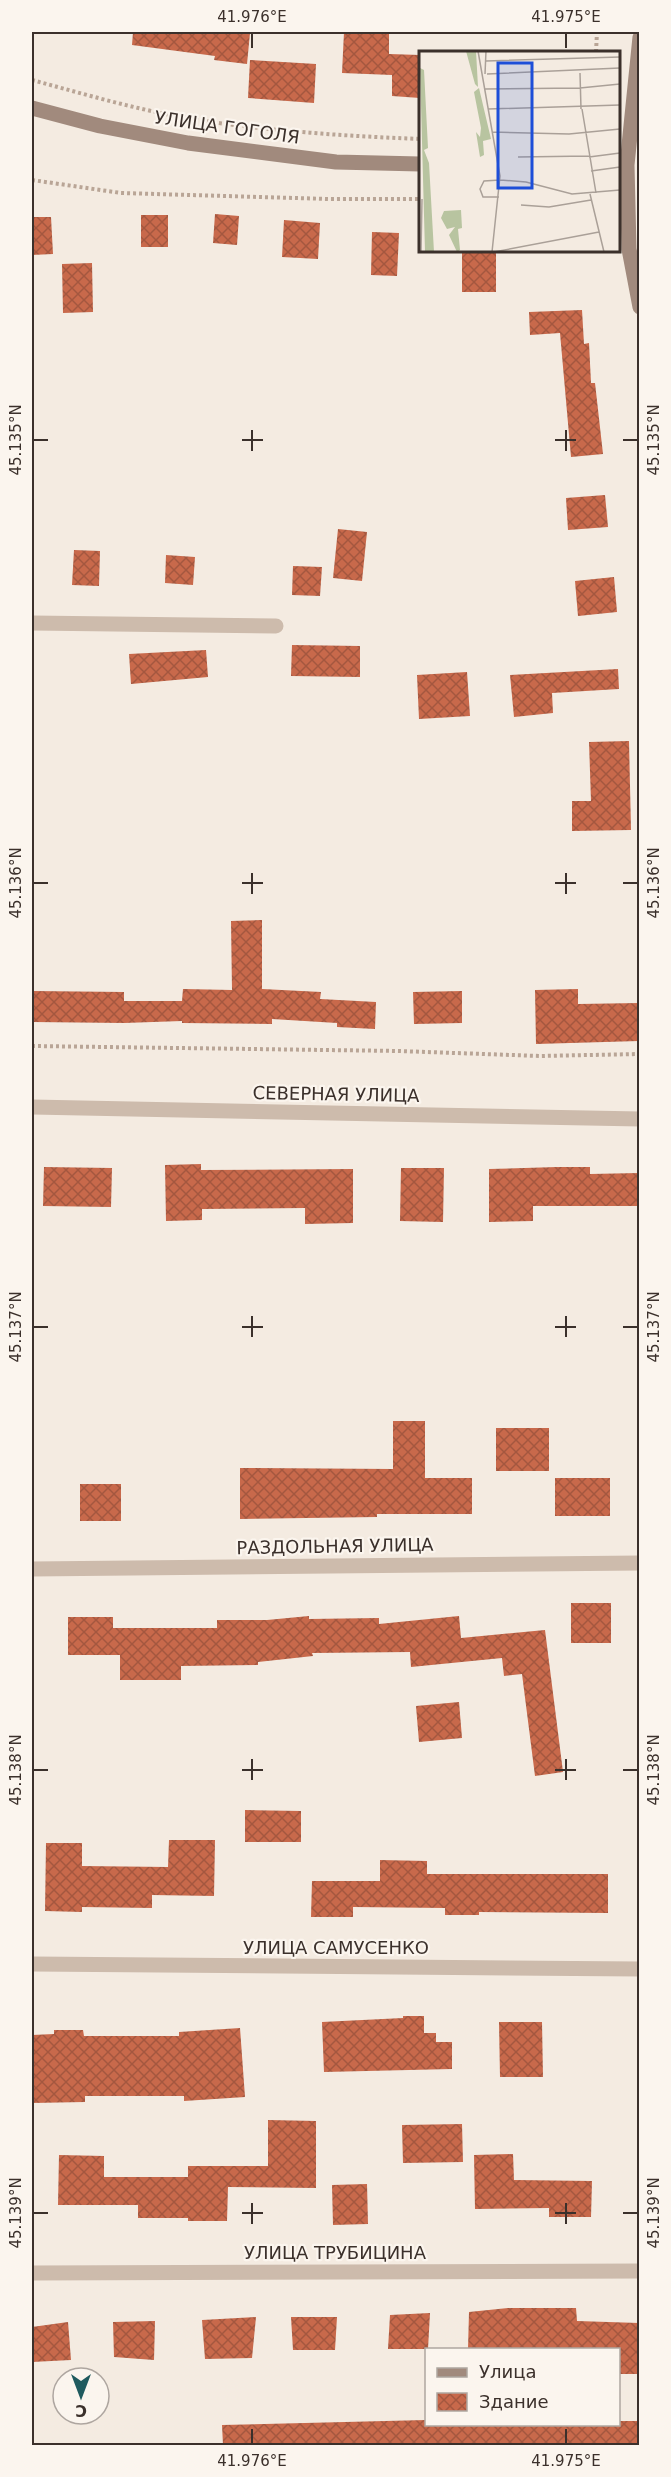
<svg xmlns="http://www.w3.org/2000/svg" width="671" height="2477" font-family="'DejaVu Sans',sans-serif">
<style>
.building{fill:url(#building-cross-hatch)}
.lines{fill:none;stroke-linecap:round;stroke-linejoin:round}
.path{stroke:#b9a596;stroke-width:4;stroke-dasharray:3 3;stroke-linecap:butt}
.street{stroke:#cdbbac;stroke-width:15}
.secondary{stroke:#a18a7d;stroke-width:15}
.ticks{fill:none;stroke:#3b302b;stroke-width:2}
.labels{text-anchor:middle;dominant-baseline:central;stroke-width:4.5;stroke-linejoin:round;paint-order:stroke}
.street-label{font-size:18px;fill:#3b302b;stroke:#fbf5ee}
.inset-road{fill:none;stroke:#aaa098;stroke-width:1.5}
.view{fill:#1d4ed8;fill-opacity:0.15;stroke:#1d4ed8;stroke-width:3}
.inset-edge{fill:none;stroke:#3b302b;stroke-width:3}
.neatline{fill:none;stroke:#3b302b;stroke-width:2}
.ticks-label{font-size:15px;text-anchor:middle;fill:#3b302b}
</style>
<defs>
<pattern id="building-cross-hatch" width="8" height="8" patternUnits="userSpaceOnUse" patternTransform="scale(1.5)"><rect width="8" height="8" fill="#c8694b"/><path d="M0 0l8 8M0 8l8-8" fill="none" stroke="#a4573f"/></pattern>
</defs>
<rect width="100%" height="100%" fill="#f4ebe1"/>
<path class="building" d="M133,32L250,33L247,64L214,60L215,56L132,45Z
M344,32L389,33V54L420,55V98L392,96V75L342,73Z
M250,60L316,64L314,103L248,98Z
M215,214L239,216L237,245L213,243Z
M141,215H168V247H141Z
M32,217H51L53,254L32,255Z
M284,220L320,223L318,259L282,257Z
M372,232L399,233L397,276L371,275Z
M462,251H496V292H462Z
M92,263L93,312L63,313L62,264Z
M582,310L584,344L589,343L591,383H595L603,454L571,457L560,333L530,335L529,312Z
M605,495L608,527L568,530L566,498Z
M338,529L367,532L362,581L333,578Z
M74,550L100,551L99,586L72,585Z
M166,555L195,557L193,585L165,583Z
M293,566L322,567L320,596L292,595Z
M614,577L617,612L578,616L575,581Z
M292,645L360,646V677L291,676Z
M206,650L208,677L131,684L129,654Z
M618,669L619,689L552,693L553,713L514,717L510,675Z
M467,672L470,716L419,719L417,675Z
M629,741L631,830L572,831V801H591L589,742Z
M262,920V989L321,992L320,999L376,1002L375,1029L337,1027V1023L272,1019V1024L182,1023V1021L124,1023L32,1022V991L124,992V1001H182L183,989L232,990L231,921Z
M578,989V1004L639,1003V1041L536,1044L535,990Z
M462,991V1023L414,1024L413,992Z
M201,1164V1170L353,1169V1223L305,1224V1208L202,1209V1220L166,1221L165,1165Z
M44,1167L112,1168L111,1207L43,1206Z
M557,1167H590V1174L639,1173V1206H533V1221L489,1222V1169Z
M401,1168H444L443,1222L400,1221Z
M393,1421H425V1478H472V1514H377V1517L240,1519V1468L393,1469Z
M496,1428H549V1471H496Z
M555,1478H610V1516H555Z
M80,1484H121V1521H80Z
M571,1603H611V1643H571Z
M309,1616V1619L379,1618V1624L459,1616L461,1638L545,1630L563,1772L535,1776L522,1674L504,1676L502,1658L411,1667L410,1652L312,1653L313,1656L258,1662V1665L181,1666V1680H120V1655H68V1617H113V1628H217V1620H267Z
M459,1702L462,1738L419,1742L416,1706Z
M245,1810L301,1811V1842H245Z
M169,1840H215L214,1896L152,1895V1908L82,1907V1912L45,1911L46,1843H82V1866L168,1867Z
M380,1860L427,1861V1874H608V1913L479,1912V1915H445V1908L353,1907V1917H311L312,1881H380Z
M403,2016H424V2033H436V2042H452V2069L324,2072L322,2022L403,2018Z
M499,2022H542L543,2077H500Z
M240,2028L245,2097L184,2101V2096H85V2102L32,2103V2035L54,2034V2030H83L84,2036H179V2032Z
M268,2120L316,2121V2188L228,2187L227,2221H188V2218H138V2205H58L59,2155L104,2156V2177H188V2166H268Z
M462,2124L463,2162L403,2163L402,2125Z
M513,2154L514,2180L592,2181L591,2217H549V2208L475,2209L474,2155Z
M367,2184L368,2224L333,2225L332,2185Z
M508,2308H576L577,2321L639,2323V2374H618V2349H468L469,2312Z
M430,2313L428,2349H388L390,2315Z
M256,2317L252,2358L205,2359L202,2320Z
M291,2317H337L335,2350H293Z
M155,2321L154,2360L114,2357L113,2322Z
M68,2322L71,2360L32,2362V2327Z
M426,2420V2424H618V2421H639V2445H223L222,2425Z"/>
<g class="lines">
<path class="path" d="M597,32H620
M596,52L597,32
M32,80C84,94 138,110 192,119C267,131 344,136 420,139
M32,180L121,193L329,199H420
M32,1046L399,1051L540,1056L640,1054"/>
<path class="street" d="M32,623L276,626
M32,1107L640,1119
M32,1569L640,1563
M32,1964L640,1969
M32,2273L640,2271"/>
<path class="secondary" d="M640,37L627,165L629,249L640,307
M32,108L100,126L188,143L336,162L420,164"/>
</g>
<path class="ticks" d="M252,33V48M566,33V48M252,430V451M566,430V451M33,440H48M242,440H263M555,440H576M623,440H638M252,873V894M566,873V894M33,883H48M242,883H263M555,883H576M623,883H638M252,1316V1337M566,1316V1337M33,1327H48M242,1327H263M555,1327H576M623,1327H638M252,1759V1780M566,1759V1780M33,1770H48M242,1770H263M555,1770H576M623,1770H638M252,2203V2224M566,2203V2224M33,2213H48M242,2213H263M555,2213H576M623,2213H638M252,2429V2444M566,2429V2444"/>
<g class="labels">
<g class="street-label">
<text transform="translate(227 127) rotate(8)">УЛИЦА ГОГОЛЯ</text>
<text transform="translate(336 1094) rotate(1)">СЕВЕРНАЯ УЛИЦА</text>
<text transform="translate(335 1546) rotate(-1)">РАЗДОЛЬНАЯ УЛИЦА</text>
<text x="336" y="1947">УЛИЦА САМУСЕНКО</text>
<text x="335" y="2252">УЛИЦА ТРУБИЦИНА</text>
</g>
</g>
<g transform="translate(419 51)">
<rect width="201" height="201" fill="#f4ebe1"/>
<path d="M47,0H57L59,36L56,33ZM1,17L5,19L9,97L5,99L10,112L15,201H6ZM60,37L72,88L64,90L65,104L61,106L57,81L61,86L62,77L55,41ZM42,159L43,177L39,178L41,199L38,201L30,184L36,176L28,178L22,167L25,160Z" fill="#b8c4a0"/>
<path class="inset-road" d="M59,0L81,125L73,201M67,10L201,6M161,22L162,58M66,23L67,0M68,23L201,17M65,38L161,37L201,33M69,58L201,54M163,58L177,142M73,81L150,83L201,78M99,106L170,105M170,106L201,102M172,120L201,116M81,129L107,131L153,143L201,139M171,143L185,201M80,146H64L61,138L65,130L81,129M102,154L130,156L172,149M2,201L3,148M75,201L180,181"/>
<path class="view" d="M79,12H113V137H79Z"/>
<rect width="201" height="201" class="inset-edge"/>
</g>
<rect width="671" height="2477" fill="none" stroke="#fbf5ee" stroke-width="66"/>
<rect x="425" y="2348" width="195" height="78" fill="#fbf5ee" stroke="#aea6a0" stroke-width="1.5"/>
<rect x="437" y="2368" width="30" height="9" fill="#a18a7d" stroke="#aea6a0" stroke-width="1.5"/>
<text x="479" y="2378" font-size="18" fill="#3b302b">Улица</text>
<rect x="437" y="2393" width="30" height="18" fill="url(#building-cross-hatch)" stroke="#aea6a0" stroke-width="1.5"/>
<text x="479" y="2408" font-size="18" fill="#3b302b">Здание</text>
<g transform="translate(81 2396) rotate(180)"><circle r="28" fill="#fbf5ee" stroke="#aea6a0" stroke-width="1.5"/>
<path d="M0-4.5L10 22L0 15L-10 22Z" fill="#1f5a5e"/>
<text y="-9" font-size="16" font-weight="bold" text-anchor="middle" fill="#3b302b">С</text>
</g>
<rect x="33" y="33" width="605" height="2411" class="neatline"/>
<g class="ticks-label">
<text x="252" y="22">41.976°E</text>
<text x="566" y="22">41.975°E</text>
<text transform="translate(654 440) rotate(-90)" y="5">45.135°N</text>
<text transform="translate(16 440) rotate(-90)" y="5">45.135°N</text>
<text transform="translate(654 883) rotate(-90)" y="5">45.136°N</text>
<text transform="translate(16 883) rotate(-90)" y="5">45.136°N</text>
<text transform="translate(16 1327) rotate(-90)" y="5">45.137°N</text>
<text transform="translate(654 1327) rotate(-90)" y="5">45.137°N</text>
<text transform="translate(16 1770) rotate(-90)" y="5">45.138°N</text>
<text transform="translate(654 1770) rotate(-90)" y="5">45.138°N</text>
<text transform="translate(16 2213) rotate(-90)" y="5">45.139°N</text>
<text transform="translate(654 2213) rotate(-90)" y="5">45.139°N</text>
<text x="252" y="2466">41.976°E</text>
<text x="566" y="2466">41.975°E</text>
</g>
</svg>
